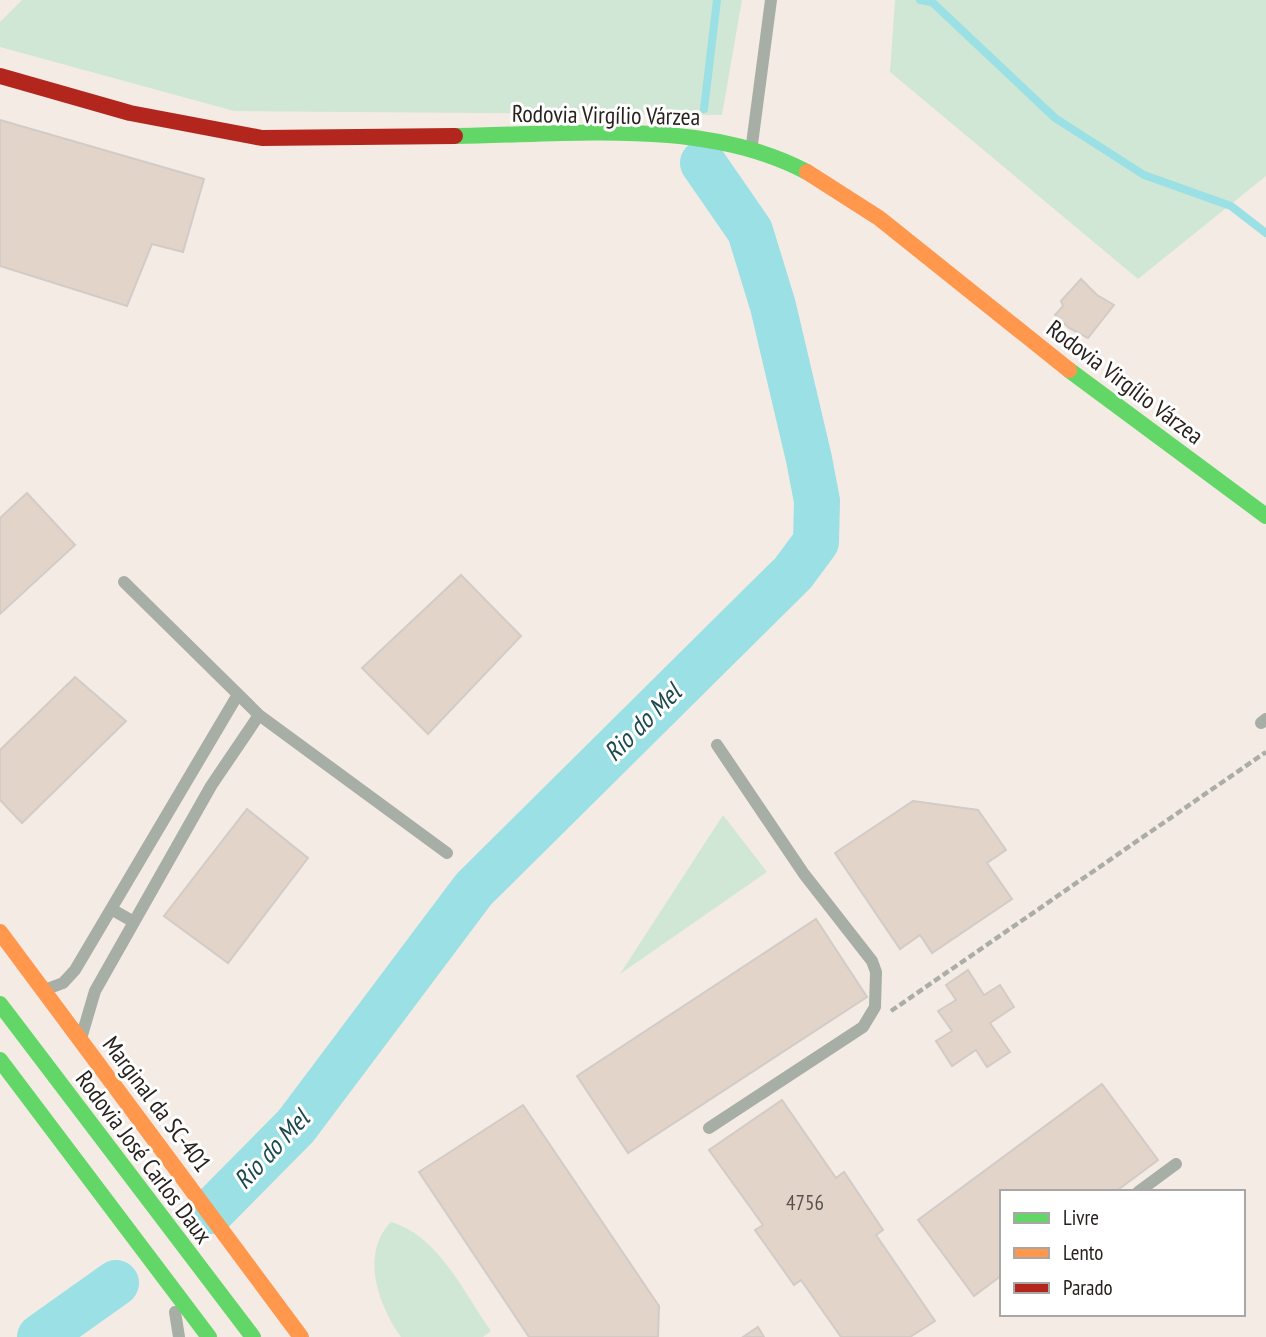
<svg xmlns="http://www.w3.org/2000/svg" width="1266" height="1337" font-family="'PT Sans Narrow',sans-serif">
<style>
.green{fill:#d0e7d5}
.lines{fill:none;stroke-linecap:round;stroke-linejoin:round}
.stream{stroke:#9ae0e4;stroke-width:8}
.river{stroke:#9ae0e4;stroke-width:46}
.building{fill:#e3d4ca;stroke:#d2cbc6;stroke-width:2}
.path{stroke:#acada7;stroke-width:4.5;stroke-dasharray:7 3.5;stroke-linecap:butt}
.lane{stroke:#a6aea6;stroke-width:12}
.fast{stroke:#63d668;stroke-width:16}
.slow{stroke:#ff974d;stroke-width:16}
.jam{stroke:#b3261e;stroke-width:16}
.labels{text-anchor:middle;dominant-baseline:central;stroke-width:6;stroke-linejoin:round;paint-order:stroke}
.number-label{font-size:21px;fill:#58504a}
.street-label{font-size:24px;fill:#29221e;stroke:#fff}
.water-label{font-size:26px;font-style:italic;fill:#1b4a4e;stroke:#fff}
</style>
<rect width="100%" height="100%" fill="#f5ebe5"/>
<path class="green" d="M22,0H742L722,115L234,111L0,47V22Z
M895,0H1266V176L1138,279L890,72Z
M723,815L767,872L620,974Z
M391,1222C439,1236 463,1292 491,1331L483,1337H401C378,1305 360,1253 391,1222Z"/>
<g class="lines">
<path class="stream" d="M920,0L932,2L1055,118L1144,175L1231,206L1266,233
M704,109L717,0"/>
<path class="river" d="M212,1211L296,1126L474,889L793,573L816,542L817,501L809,459L773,306L750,231L703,163
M40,1337L116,1283"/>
</g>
<path class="building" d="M0,120L204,179L183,252L152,244L127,306L0,266Z
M1081,279L1097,295L1114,305L1088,338L1069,328L1055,315L1063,306L1061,301Z
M27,493L75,545L0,614V518Z
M461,575L521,636L428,734L362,668Z
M75,677L126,721L22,823L0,800V750Z
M913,801L978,810L1006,850L987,863L1012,899L932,953L920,935L900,949L835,853Z
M247,809L308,858L228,963L164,916Z
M816,919L867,997L628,1153L577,1076Z
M968,970L984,995L1000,985L1014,1007L990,1023L1010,1052L987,1067L976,1050L952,1066L936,1041L952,1031L938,1011L956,1000L946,985Z
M1102,1084L1158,1160L1115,1192H1002V1275L974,1296L918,1220Z
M782,1100L836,1178L844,1172L883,1230L876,1235L935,1321L910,1337H841L801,1280L794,1285L755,1230L763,1225L709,1150Z
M523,1105L659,1306L658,1337H529L419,1172Z
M758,1327L764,1337H743Z"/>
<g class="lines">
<path class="path" d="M891,1011L1266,752"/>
<path class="lane" d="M752,144L771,0
M124,582L259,715L447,853
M1261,723L1266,719
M111,909L134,922
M47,989L63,983L75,970L237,696
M82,1035L95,991L211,786L259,715
M709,1128L863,1027L875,1007L876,972L872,961L804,874L717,745
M1138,1192L1176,1164
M175,1312L179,1337"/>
<path class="fast" d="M455,136C568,135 704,117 807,172
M1069,370L1266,516
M0,1004L253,1337
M0,1060L209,1337"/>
<path class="slow" d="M807,172L879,218L1069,370
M0,932L301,1337"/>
<path class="jam" d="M0,76L130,113L262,138L455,136"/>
</g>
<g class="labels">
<g class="number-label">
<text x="805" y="1202">4756</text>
</g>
<g class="street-label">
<text transform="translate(606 115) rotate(1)">Rodovia Virgílio Várzea</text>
<text transform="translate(1125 382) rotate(37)">Rodovia Virgílio Várzea</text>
<text transform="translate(157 1104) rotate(53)">Marginal da SC-401</text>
<text transform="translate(144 1157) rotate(53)">Rodovia José Carlos Daux</text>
</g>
<g class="water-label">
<text transform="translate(642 722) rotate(-45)">Rio do Mel</text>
<text transform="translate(271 1149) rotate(-47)">Rio do Mel</text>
</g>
</g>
<rect x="1000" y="1190" width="245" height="126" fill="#ffffff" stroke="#a9a7a5" stroke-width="2"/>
<rect x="1014" y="1213" width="35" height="10" fill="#63d668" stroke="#a9a7a5" stroke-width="2"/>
<text x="1063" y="1225" font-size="21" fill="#29221e">Livre</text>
<rect x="1014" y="1248" width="35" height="10" fill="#ff974d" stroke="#a9a7a5" stroke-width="2"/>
<text x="1063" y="1260" font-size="21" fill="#29221e">Lento</text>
<rect x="1014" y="1283" width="35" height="10" fill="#b3261e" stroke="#a9a7a5" stroke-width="2"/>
<text x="1063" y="1295" font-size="21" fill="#29221e">Parado</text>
</svg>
